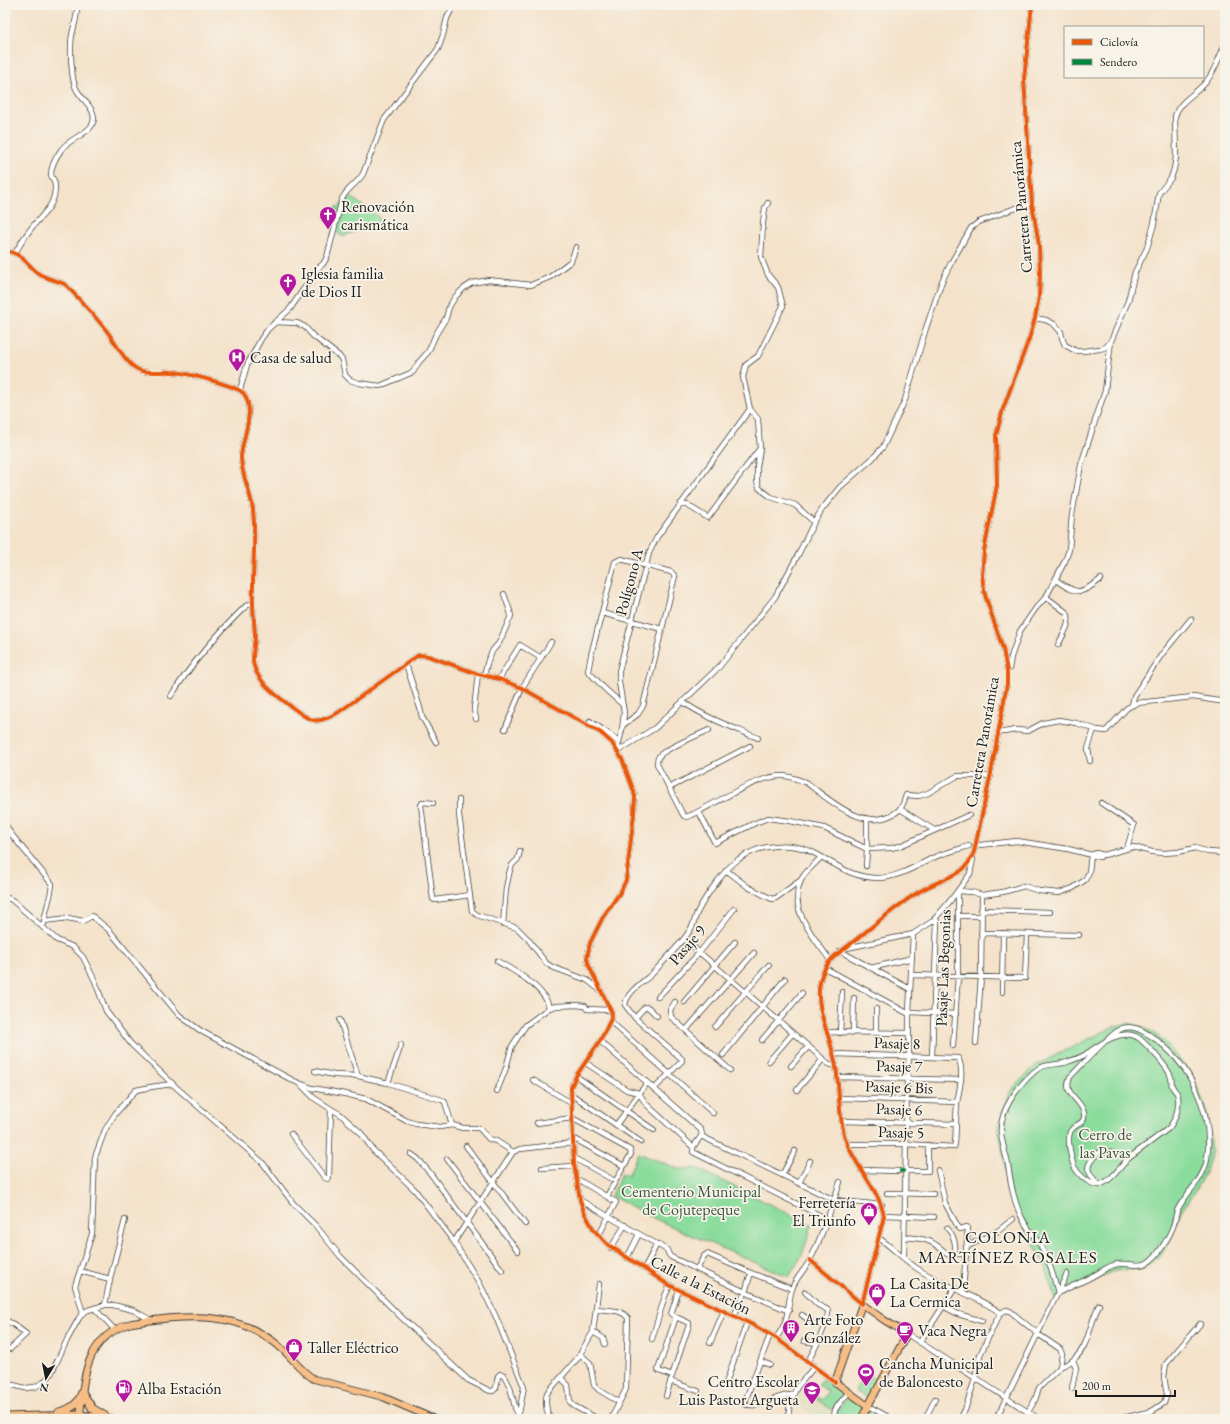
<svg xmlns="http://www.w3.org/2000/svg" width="1230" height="1424" font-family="'EB Garamond',serif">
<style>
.built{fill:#dfddbb}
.green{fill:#8adc9c;stroke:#537c5c}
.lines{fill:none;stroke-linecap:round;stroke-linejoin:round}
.minor-casing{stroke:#3c3a36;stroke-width:6}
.major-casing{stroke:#3c3a36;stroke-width:8}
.highway-casing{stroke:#3c3a36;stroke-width:9}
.minor{stroke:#fff;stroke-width:4.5}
.major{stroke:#f6be86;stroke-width:6}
.highway{stroke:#f6be86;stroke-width:7}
.quiet{stroke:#00873e;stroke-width:3;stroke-dasharray:6 3;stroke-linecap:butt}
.cycleway-casing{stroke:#f7f3e8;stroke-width:6}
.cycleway{stroke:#e8590c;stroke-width:4}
.labels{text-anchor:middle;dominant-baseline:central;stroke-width:3.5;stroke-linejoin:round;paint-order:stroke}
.poi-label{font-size:16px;fill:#1c1c1c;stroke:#f7f3e8;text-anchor:start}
.street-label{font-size:16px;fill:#1c1c1c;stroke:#f7f3e8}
.park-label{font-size:16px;fill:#3d5642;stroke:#f7f3e8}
.neighbourhood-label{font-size:17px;letter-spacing:1px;fill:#1c1c1c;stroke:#f7f3e8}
</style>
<rect width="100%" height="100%" fill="#f7f3e8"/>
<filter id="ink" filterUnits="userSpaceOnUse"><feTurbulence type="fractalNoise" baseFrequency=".025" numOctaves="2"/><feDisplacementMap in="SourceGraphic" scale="8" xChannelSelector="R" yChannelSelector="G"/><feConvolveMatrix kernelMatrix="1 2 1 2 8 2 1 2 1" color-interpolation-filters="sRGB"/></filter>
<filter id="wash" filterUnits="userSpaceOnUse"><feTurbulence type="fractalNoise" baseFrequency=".012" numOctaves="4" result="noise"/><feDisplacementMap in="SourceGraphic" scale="16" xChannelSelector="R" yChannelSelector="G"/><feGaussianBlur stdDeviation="0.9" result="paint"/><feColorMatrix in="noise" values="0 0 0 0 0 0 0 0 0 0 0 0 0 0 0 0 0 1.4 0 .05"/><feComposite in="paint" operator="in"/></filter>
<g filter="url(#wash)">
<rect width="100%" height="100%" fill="#f4e2ca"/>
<path class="built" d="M799,1389L833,1410L829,1419H816L793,1400Z"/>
<path class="green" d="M351,197L382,220L342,237L324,217Z
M1129,1023L1142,1027L1153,1032L1163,1040L1192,1075L1206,1108L1210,1139V1159L1205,1172L1194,1193L1181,1211L1171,1239L1160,1256L1143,1269L1113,1271L1055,1300L1046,1267L1015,1209L1007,1181L1004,1159L998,1126L1011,1090L1036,1065L1115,1026Z
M638,1153L679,1169L696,1168L812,1225L802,1255L789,1277L693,1236L651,1217L611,1196L622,1173L628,1176Z
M866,1374L879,1381L868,1399L855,1391L863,1375L865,1376Z
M823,1378L845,1393L833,1410L811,1396L812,1394L822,1400L828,1391L818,1385Z
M849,1396L864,1405V1410L859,1419H842L836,1416C838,1408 843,1401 849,1396Z
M868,1410H870L887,1419H862Z"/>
</g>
<g filter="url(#ink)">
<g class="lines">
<defs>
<path id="minor" d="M768,203L765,208L763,223L761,257L768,275L778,287L783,306L758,356L746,365L743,377L750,409L758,419L760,449L757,467V481L759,488L771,497L795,505L814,522
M5,251C23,253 26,264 39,274C46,279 58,280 66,285C80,300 94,315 106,330C115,341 126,365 139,370C149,374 162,371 172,372C183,372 239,386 244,394C256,412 242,438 241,457C241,475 251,492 253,510C256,535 253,562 253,587C252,603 254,619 255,635C255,644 251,658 254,666C259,684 279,697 293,708C313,723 317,725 339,712L417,656L420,655L428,656L478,674L499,679L522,688L601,733L612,743L622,759L634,792L635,797L634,814L626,880L621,891L603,917L590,943L587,958L589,966L612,1013L610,1021L600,1041L576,1076L571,1087L574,1164L580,1200L584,1212L594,1230L607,1244L667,1284L751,1324L776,1338L835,1382
M15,253C20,245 24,237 30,230C37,220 47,213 52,202C55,195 56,188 54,181C53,179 52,177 51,175C51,167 56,157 61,150C68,139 89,134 93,123C98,108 79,99 75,86C71,75 70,46 72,35C74,25 78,15 77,5
M1035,318L1046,320L1054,324L1061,332L1062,338L1065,345L1076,351H1083L1100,349L1106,347L1111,341L1128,301L1135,272L1147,248L1154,224L1159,193L1171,178L1174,169L1176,157L1175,116C1179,101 1196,94 1206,82C1215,71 1219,57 1225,45
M275,322L297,323L305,327L313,336L339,356L342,360L345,375L350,380L359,383L380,386L413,372L419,362L428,352L436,334L446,318L449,307L455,297L463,289L472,283L489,280L531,285L550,277L571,261L576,247
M240,390L247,365L261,339L268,329L290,309L318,268L323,264L327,257L342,199C347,188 357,184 363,174L384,120L438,49L443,35L447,18L454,5
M680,504L687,505L708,518L760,448
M1056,580C1077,595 1080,595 1101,579
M1046,597L1067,613C1072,623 1062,636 1058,645
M602,613L662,629
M406,664L420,708L422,717L436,742
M1007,671L1009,669L1011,657L1020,631L1036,608L1046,597L1065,561L1069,550L1072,515L1081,465L1097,415L1105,391L1111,341
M484,675L488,660L493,650L499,643L511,616L510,611L504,594
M499,679L520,645L541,658
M171,696C192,663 218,633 246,606L253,603
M683,702C706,718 732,727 758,738
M1132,705L1134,696L1162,654L1191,619
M476,719L474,709L478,674
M590,721L612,736L619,743
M623,725L638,714L643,706L675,576L671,572L621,559L615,562L591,655L588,671L605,689L623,705
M505,729L522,688L551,642
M709,730C696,736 669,747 660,755C657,758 657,761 657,764L682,813L684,816L687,817C713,806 756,775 783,776C791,776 799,780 807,783C828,799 861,829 889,816C900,812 903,806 906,795L919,796L928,793L957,776H991
M999,732H1004L1016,730L1028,731L1043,723L1059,720L1076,723L1097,730L1106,731L1127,708L1137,703L1193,697L1225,702
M616,749L618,746L622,730L624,713L619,682V671L649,553L657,537L750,409
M618,751L655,728L719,667L775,597L798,555L814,522L823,508L840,487L872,459L883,447L905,400L926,328L942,281L951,263L971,228L979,222L1013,209L1032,204
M1090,761L1088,749L1094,729
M669,788L750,746
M459,800V815L472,911L477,915L517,928L528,939L546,963L552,967L587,980L601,991
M433,803L423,802L421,805L433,899L435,900L470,895
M1101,803L1134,825L1127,848
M900,809L934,830
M699,812L715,843L755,823L768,818L790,821L824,828L867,849L891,848L900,846L969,815
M5,824L11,834L52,884C51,898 45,910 44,924
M980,845L1017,841L1068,849L1100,857
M821,857C816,863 809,869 804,875C784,905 813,936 830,960
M866,866L867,849V819
M726,870L748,887L772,899L776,898L801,880
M5,897L12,900L57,940L73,947L83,957L95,981L106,1011L131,1044L177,1088L262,1162L293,1203L316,1226L340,1256L399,1315L468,1380L490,1391H493L496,1388L498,1376L500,1374L504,1375L510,1387L518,1419
M981,910L1050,912
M959,916H981
M44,921L68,918L83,921L92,916L109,930L179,1015L201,1031L294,1081L312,1088L345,1094L366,1099L407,1121L416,1124L440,1127L452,1125L463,1128H479L489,1139L496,1141L513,1152
M503,924L506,888L510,870L512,865L518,859L520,851
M981,933L1079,935
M684,939L823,1059L829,1064L836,1066
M847,948L913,934L933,921L950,901L970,874L973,859
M840,951L910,989
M497,961C513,970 546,988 549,1008
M825,968L909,1014
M871,968L912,958
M911,975L1025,978L1027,934
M1002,992L1003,933
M658,997L700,952L734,909
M675,1002L670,1010L671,1017L730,1070
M684,1002L735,942
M909,1012L956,1014
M635,1018L645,1007L649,1008L657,1016
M340,1020L358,1076L388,1083L442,1100L445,1102L452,1125
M610,1021L713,1113
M715,1027L769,965
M686,1030L754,953
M828,1032L909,1033
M840,1033L842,992
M853,1033L854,998
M876,1033V1009
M762,1040L802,993
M600,1041L701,1130L702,1135L693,1147V1152L827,1219
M976,1043L981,977L982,895
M953,1046L958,976V891L972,892L982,895L1003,892L1024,886L1039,891L1059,893L1073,888L1085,880L1089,872L1091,855L1096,853L1104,855L1133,847L1152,852L1164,853L1178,852L1195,848L1208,852L1225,853
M834,1054L958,1058C965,1072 959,1089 957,1103C956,1117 956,1131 955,1144L954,1147L905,1144H848
M723,1055L785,979
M932,1057L937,921L935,918
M769,1061L793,1033
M586,1063L627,1090L639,1093L646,1104L693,1147
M791,1066L808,1047
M315,1071L334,1075L358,1076
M576,1076L654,1130
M838,1077L961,1080
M533,1080L571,1103
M388,1083L401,1045
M654,1089L682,1061V1059L635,1018L625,1005C627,992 643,982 652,974C662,963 673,952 683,940C687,935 692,928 694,922C695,919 696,914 698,911C705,897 726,867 739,859C760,844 791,841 814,853C836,864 851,878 878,878C899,878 919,864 937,856C948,852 959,849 969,846
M797,1090L823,1059
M497,1091L506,1068L512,1046L526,1025L549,1008L556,1006L576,1005L585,1006L587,1009L610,1010
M571,1094L641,1142
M840,1098L957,1102
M331,1109L340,1114L361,1133L373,1150L415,1190L454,1242L480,1284L496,1317L524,1387L520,1408L517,1414
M842,1121L956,1124
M537,1123L572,1118L630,1150L631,1154L607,1196
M616,1125L647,1083
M291,1134L325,1178L328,1179L329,1177L331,1109L314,1098L302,1086
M701,1136L834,1200L882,1205
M573,1138L624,1166
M466,1146L525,1224
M411,1154L418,1159L430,1173L502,1270
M574,1158L615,1181
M447,1159L518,1251
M542,1168L574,1166
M861,1170L899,1171
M938,1170L945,1203L958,1227L960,1229L967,1227L968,1228L963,1291
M905,1171H928V1145
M782,1175L795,1151
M577,1179L616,1202L599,1235
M799,1183L810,1161
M1099,1185C1085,1170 1084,1166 1099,1152H1109L1129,1158C1120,1166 1108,1188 1094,1184C1087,1182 1078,1174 1075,1168C1071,1161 1067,1140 1070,1132C1074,1123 1086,1125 1084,1114C1082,1098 1062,1096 1070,1077C1081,1066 1111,1032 1123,1028C1134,1025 1143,1031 1151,1036C1190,1062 1214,1113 1207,1159C1204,1180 1185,1193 1177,1211C1175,1217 1175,1223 1172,1229C1167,1240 1158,1256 1147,1263C1137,1268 1128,1262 1118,1264C1109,1265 1101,1272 1093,1276C1082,1282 1070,1287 1058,1293C1054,1276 1049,1261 1040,1245C1035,1237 1028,1229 1023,1220C1014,1203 1011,1185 1008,1165C1006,1154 1002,1144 1001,1133C999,1110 1019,1085 1035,1071C1043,1064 1053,1065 1064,1063C1070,1061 1080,1058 1086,1054C1100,1044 1124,1026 1140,1039C1148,1046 1168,1067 1171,1077C1172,1079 1171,1083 1172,1086C1173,1089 1175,1091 1177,1093C1181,1104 1176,1119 1169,1128L1129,1158
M887,1193L933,1194
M580,1200L667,1250L669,1255L671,1257L745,1292L789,1311
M884,1215L934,1217
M947,1228C954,1235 956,1244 955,1253
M905,1237C926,1239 931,1239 947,1254H966
M879,1238C893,1248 906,1262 921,1271C947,1287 976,1296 1001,1313
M454,1242L513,1152L520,1149L573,1143
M966,1247L998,1231L1013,1219
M611,1248L625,1225
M627,1258L639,1234
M904,1258L907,1079L909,1056V1012L913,934
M810,1260L862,1304L884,1216C879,1189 856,1168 846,1141C838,1118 840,1091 836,1067C833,1043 817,1013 819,990C820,974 827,961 840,952C866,933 890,910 917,893C930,884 950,879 962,870C968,865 971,859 974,852L991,773L1007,684V671L1003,649L985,595L982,576L984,551L997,485L996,436L1003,409L1030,336L1035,318L1039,297L1040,274L1039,245L1032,204L1024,79L1032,5
M644,1269L657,1244
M697,1269L704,1256L707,1254L751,1273
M80,1271L110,1279
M805,1292L818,1305L828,1310C829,1321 814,1351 808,1361
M105,1305L110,1279L125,1220
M943,1306L958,1314L982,1321
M94,1308L115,1330
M596,1309C606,1310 622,1309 628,1318L626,1389L611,1419
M83,1313L75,1286L92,1234L95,1157L105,1130L115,1114L136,1090L151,1087L172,1084
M802,1315L814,1324L824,1326
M734,1316L745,1292L751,1273L792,1289
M676,1317L689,1323V1325L672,1376L659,1371L658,1370L676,1317L671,1314L679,1290
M5,1320L13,1324L26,1334L10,1349H5
M593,1332L603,1338L605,1344
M907,1334L1039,1419
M770,1335L744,1404C761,1410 776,1394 793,1395
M776,1338C791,1318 786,1309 792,1289C796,1277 805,1270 810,1260C822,1237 832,1207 840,1182
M652,1339L665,1296L670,1285
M804,1341L817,1343
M920,1342L955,1288
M710,1343L724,1311
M580,1354L590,1363L594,1385L599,1390L619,1402
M760,1361L770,1365
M1060,1367C1064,1365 1070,1363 1074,1359C1089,1347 1090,1322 1099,1305
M561,1378L568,1385L570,1402L574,1406L598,1419
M670,1381L698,1391
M5,1383L25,1388L35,1387L44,1382L51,1374L67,1340L79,1318L83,1313L88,1310L105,1305H113L133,1310L151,1320
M725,1386L747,1322
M1072,1388L1076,1368L1073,1360
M666,1396L671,1380
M868,1406L892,1419
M550,1419C546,1412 545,1400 547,1393L577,1359L593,1332L599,1284
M656,1419L657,1417
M788,1419L790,1402L797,1387L815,1366
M837,1419L834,1416L835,1410L839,1404L849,1392
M925,1419L935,1399
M960,1419L965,1410L974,1382L980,1355L995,1323L1001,1313L1006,1310L1010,1311L1038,1334L1060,1349L1062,1354L1060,1367L1039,1388L1035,1400L1024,1419
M996,1419L1067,1274
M1119,1419L1152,1411L1164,1403L1167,1394L1164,1377L1166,1364L1200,1324
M1224,1419L1225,1417"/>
<path id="major" d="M80,1419C83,1378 85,1336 132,1323C182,1316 231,1309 274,1342C289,1353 299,1370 314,1379L383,1397L434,1419
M861,1419L907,1334L884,1320L862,1304L835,1382L868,1406"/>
<path id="highway" d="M82,1392L92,1408L105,1416
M59,1412C71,1409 78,1405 82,1392
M5,1417L80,1415L112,1419"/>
</defs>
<use href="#minor" class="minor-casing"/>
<use href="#major" class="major-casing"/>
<use href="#highway" class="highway-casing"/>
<use href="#minor" class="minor"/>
<use href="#major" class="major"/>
<use href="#highway" class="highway"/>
<path class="quiet" d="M899,1171H905"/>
<defs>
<path id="cycleway" d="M5,251C23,253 26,264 39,274C46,279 58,280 66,285C80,300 94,315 106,330C115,341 126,365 139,370C149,374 162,371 172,372C183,372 239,386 244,394C256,412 242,438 241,457C241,475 251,492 253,510C256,535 253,562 253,587C252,603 254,619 255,635C255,644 251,658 254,666C259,684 279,697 293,708C313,723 317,725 339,712L417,656L420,655L428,656L478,674L499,679L522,688L601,733L612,743L622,759L634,792L635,797L634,814L626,880L621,891L603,917L590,943L587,958L589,966L612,1013L610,1021L600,1041L576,1076L571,1087L574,1164L580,1200L584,1212L594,1230L607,1244L667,1284L751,1324L776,1338L835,1382
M810,1260L862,1304L884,1216C879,1189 856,1168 846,1141C838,1118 840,1091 836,1067C833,1043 817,1013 819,990C820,974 827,961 840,952C866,933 890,910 917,893C930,884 950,879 962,870C968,865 971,859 974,852L991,773L1007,684V671L1003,649L985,595L982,576L984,551L997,485L996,436L1003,409L1030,336L1035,318L1039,297L1040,274L1039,245L1032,204L1024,79L1032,5"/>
</defs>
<use href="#cycleway" class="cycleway-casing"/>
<use href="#cycleway" class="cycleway"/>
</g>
</g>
<defs>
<symbol id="church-pin" viewBox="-11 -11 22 30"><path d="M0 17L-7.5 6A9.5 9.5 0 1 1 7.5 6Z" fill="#b5179e" stroke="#f7f3e8"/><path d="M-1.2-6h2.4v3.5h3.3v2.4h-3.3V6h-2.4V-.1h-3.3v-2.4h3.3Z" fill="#fff"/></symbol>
<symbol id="hospital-pin" viewBox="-11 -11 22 30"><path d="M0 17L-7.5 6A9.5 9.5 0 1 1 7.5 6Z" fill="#b5179e" stroke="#f7f3e8"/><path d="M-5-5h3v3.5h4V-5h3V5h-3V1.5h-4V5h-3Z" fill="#fff"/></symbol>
<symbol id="shop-pin" viewBox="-11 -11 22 30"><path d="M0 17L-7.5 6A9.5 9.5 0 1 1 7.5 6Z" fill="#b5179e" stroke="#f7f3e8"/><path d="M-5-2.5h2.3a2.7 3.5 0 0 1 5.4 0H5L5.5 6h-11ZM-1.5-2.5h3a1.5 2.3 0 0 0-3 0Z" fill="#fff"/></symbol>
<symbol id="building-pin" viewBox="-11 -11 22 30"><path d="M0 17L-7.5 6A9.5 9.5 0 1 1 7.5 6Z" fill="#b5179e" stroke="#f7f3e8"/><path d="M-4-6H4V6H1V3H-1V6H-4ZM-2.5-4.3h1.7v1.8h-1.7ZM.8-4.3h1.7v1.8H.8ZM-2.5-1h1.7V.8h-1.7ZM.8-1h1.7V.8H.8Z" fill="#fff"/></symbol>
<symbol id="cafe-pin" viewBox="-11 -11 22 30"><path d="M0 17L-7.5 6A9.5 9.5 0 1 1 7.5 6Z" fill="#b5179e" stroke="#f7f3e8"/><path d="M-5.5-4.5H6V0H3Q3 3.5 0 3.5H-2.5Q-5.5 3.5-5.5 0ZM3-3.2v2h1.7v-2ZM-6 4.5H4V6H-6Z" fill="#fff"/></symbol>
<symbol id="stadium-pin" viewBox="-11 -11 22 30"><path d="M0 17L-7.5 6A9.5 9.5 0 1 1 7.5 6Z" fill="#b5179e" stroke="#f7f3e8"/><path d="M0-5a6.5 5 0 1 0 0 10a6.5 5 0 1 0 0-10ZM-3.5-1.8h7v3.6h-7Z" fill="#fff"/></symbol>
<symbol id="fuel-pin" viewBox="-11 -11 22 30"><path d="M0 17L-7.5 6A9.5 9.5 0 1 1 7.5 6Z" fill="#b5179e" stroke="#f7f3e8"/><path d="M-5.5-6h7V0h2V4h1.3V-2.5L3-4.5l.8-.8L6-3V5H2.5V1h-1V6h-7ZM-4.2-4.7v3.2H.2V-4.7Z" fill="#fff"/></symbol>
<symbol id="school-pin" viewBox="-11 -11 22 30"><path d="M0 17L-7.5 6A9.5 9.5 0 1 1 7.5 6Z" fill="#b5179e" stroke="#f7f3e8"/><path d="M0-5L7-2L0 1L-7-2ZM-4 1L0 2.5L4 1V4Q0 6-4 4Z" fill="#fff"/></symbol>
</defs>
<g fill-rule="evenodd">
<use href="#church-pin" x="318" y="205" width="20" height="27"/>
<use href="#church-pin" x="278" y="272" width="20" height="27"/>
<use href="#hospital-pin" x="227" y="347" width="20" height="27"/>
<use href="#shop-pin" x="859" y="1201" width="20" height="27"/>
<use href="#shop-pin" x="867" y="1282" width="20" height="27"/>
<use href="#building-pin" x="781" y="1318" width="20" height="27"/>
<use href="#cafe-pin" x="895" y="1320" width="20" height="27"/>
<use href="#shop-pin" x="284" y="1337" width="20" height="27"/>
<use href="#stadium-pin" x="856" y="1362" width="20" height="27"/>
<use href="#fuel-pin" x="114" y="1378" width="20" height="27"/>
<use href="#school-pin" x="802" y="1380" width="20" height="27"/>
</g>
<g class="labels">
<g class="poi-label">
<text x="341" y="206">Renovación<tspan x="341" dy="18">carismática</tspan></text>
<text x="301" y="273">Iglesia familia<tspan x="301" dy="18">de Dios II</tspan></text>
<text x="250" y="357">Casa de salud</text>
<text x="856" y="1202" text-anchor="end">Ferretería<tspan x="856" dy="18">El Triunfo</tspan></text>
<text x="890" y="1283">La Casita De<tspan x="890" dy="18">La Cermica</tspan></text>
<text x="804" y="1319">Arte Foto<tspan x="804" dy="18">González</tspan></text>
<text x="918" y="1330">Vaca Negra</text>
<text x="307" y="1347">Taller Eléctrico</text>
<text x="879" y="1363">Cancha Municipal<tspan x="879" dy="18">de Baloncesto</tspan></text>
<text x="799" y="1381" text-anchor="end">Centro Escolar<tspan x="799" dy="18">Luis Pastor Argueta</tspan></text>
<text x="137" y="1388">Alba Estación</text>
</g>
<g class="street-label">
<text transform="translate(1021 207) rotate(-95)">Carretera Panorámica</text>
<text transform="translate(629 582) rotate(-75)">Polígono A</text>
<text transform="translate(982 742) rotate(-80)">Carretera Panorámica</text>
<text transform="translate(687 945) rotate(-49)">Pasaje 9</text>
<text transform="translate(943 968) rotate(-88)">Pasaje Las Begonias</text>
<text transform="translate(897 1043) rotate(2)">Pasaje 8</text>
<text transform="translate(899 1066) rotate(1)">Pasaje 7</text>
<text transform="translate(899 1087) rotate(2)">Pasaje 6 Bis</text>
<text transform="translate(899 1109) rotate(2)">Pasaje 6</text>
<text transform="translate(901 1132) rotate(1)">Pasaje 5</text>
<text transform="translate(701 1285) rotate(27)">Calle a la Estación</text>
</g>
<g class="park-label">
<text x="1105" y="1134">Cerro de<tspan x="1105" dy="18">las Pavas</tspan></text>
<text x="691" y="1191">Cementerio Municipal<tspan x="691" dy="18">de Cojutepeque</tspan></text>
</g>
<g class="neighbourhood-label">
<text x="1008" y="1237">COLONIA<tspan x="1008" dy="20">MARTÍNEZ ROSALES</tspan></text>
</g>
</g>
<rect width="1230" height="1424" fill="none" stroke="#f7f3e8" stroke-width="20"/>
<rect x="1064" y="26" width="140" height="52" fill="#f7f3e8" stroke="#9f9d96"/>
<rect x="1072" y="39" width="20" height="6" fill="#e8590c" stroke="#9f9d96"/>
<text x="1100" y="46" font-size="12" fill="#1c1c1c">Ciclovía</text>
<rect x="1072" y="59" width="20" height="6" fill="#00873e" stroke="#9f9d96"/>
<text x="1100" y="66" font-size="12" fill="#1c1c1c">Sendero</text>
<g transform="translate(46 1378) rotate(190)" stroke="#f7f3e8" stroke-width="3" paint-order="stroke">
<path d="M0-3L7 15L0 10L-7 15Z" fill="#1c1c1c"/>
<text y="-6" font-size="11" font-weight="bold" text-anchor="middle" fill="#1c1c1c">N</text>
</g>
<path d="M1076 1390v6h99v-6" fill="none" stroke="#1c1c1c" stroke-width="2"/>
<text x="1082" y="1390" font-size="12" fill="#1c1c1c" stroke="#f7f3e8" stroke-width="3" paint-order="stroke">200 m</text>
</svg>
